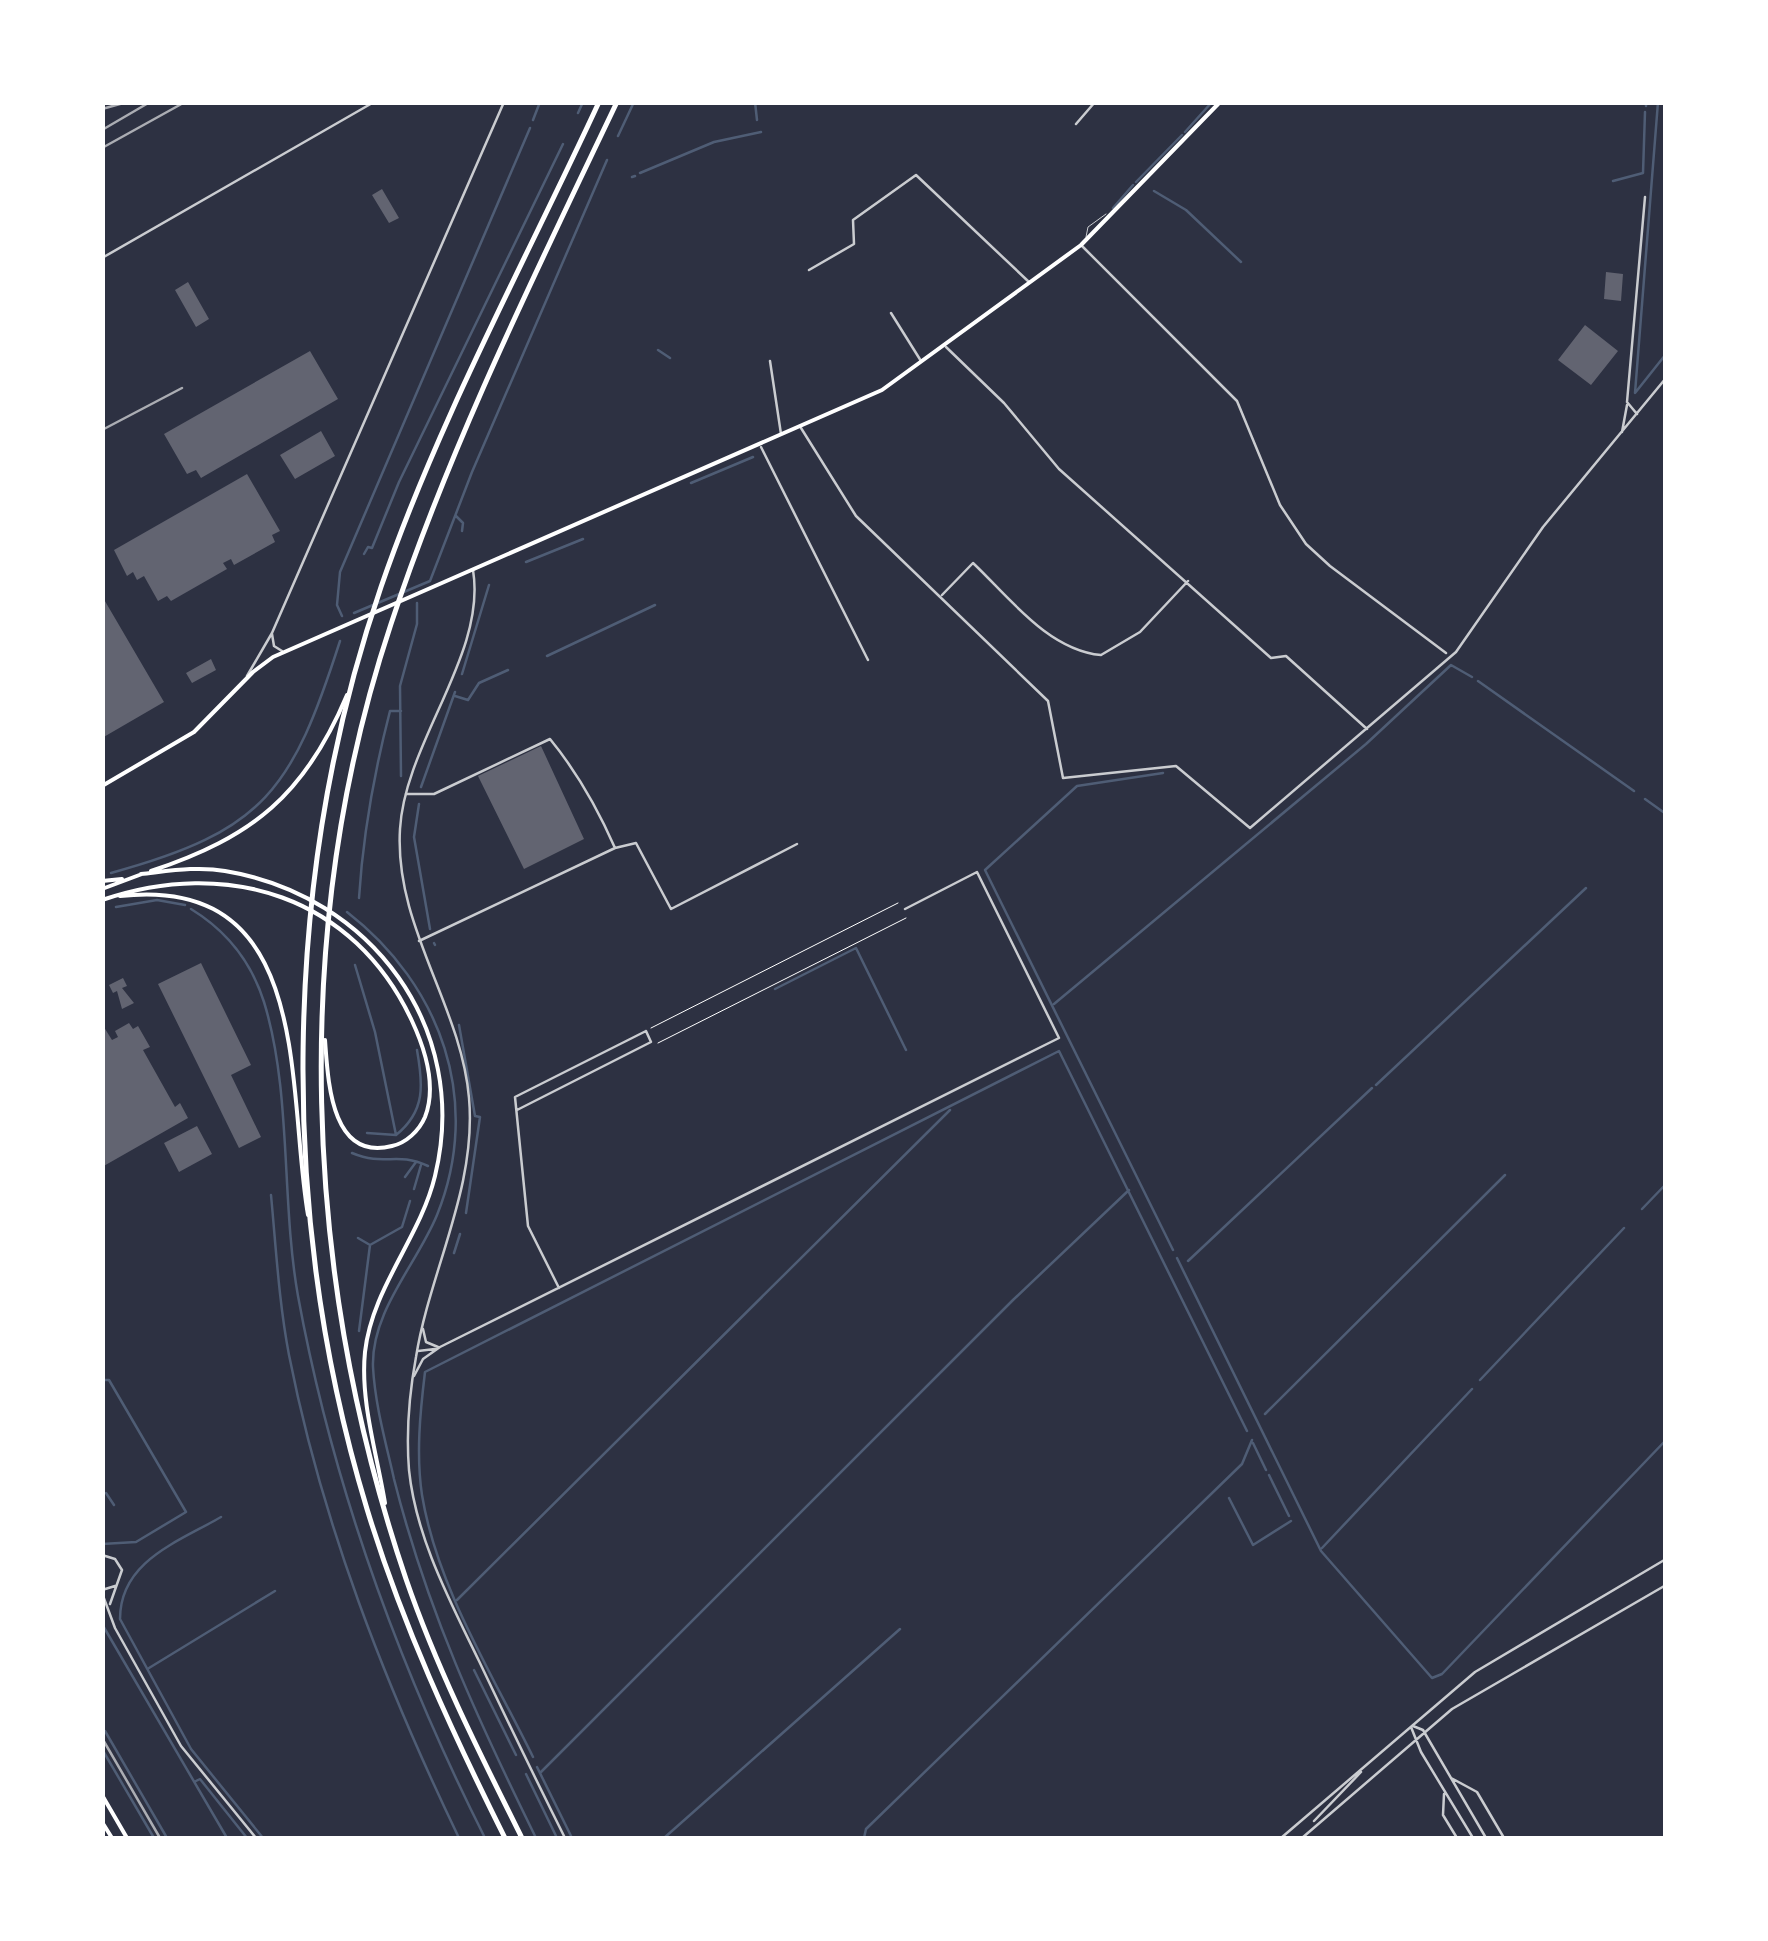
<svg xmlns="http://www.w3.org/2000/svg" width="1768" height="1941" font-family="Literata,serif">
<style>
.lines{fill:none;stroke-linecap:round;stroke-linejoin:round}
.stream{stroke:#4f5d75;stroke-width:2.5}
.building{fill:#626471}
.path{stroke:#fff;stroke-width:1}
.service{stroke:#caccd0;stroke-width:1}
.minor{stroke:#caccd0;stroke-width:2.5}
.tertiary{stroke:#caccd0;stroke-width:2.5}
.secondary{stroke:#fff;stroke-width:4}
.motorway{stroke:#fff;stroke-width:5}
.rail{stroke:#abadb3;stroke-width:2.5}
</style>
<rect width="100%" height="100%" fill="#2d3142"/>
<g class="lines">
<path class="stream" d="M755,102L757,120
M1658,102L1635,393L1666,354
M1646,106V102
M578,113L583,102
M533,120L540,102
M1185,132L1212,102
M618,136L634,102
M640,173L714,142L761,132
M632,177L635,176
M1613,181L1643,173L1645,112
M1136,182L1182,135
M1154,191L1186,210L1241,262
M1113,208L1133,185
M658,350L670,358
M691,483L753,457
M456,516L463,523L462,531
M364,554L368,547L372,548L399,482L563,144
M526,562L583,539
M354,613L430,581L472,472L607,160
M342,616L337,605L340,572L530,128
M547,656L655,605
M462,674L489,585
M1478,681L1634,791
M455,696L468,700L479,683L508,670
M1163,773L1077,786L985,870L1173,1250
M401,776L400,686L417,624V603
M421,787L455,692
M1645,799L1666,814
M419,804L414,837L430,929
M111,873C265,831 292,790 340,641
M359,898C363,834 374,773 390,711H401
M116,907L157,900L185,905
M191,909C227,931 251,961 264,1002C292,1093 281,1201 298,1296C333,1487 398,1665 485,1838
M347,912C441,985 483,1101 437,1215C417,1264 371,1311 373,1367C375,1405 386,1443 394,1479C427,1610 477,1718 536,1838
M434,943L435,945
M355,965L375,1032L396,1135
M775,989L856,948L906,1050
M1054,1004L1366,744L1451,665L1472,677
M459,1025L475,1116L480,1117L466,1213
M1376,1085L1586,888
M367,1133L396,1135C426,1111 423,1084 417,1050
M352,1153C386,1167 395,1151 428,1166
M405,1177L416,1162
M414,1189L421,1165
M271,1195C276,1248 279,1303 289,1355C322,1523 385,1684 459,1838
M1642,1209L1666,1184
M358,1238L370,1245L402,1227L410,1201
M454,1253L460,1234
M1177,1258L1321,1551L1432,1678L1442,1674L1666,1440
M1188,1261L1372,1088
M359,1331L370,1245
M102,1380H109L186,1512L136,1542L102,1544
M1480,1380L1624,1228
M1265,1414L1505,1175
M1253,1443L1266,1470
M1269,1475L1289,1516
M106,1493L114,1505
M1229,1498L1253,1545L1291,1521
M221,1517C178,1542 120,1561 120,1619L191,1749L263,1838
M1322,1548L1472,1389
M457,1600L950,1110
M102,1624L227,1838
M149,1668L275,1591
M474,1670L516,1755
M105,1731L167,1838
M102,1749L154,1838
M533,1757C493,1675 437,1587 422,1495C416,1455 420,1413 425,1372L1059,1051L1247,1431
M537,1767L572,1838
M540,1773L1013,1300L1129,1190
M526,1774L557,1838
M196,1781L200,1779L247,1838
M664,1838L900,1629
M864,1838L866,1829L1242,1464L1252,1440"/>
</g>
<path class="building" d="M382,189L399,218L389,223L372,195Z
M1606,272L1623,274L1621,301L1604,299Z
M188,282L209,319L196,327L175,290Z
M1585,325L1618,351L1591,385L1558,360Z
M310,351L338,399L201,478L196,470L187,474L164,434Z
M321,431L335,456L295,479L280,455Z
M247,474L280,531L272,535L275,542L234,565L231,559L223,563L227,569L171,601L167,596L158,601L144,576L137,580L133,572L127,576L114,550Z
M102,596L164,702L102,738Z
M211,659L216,670L192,683L186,673Z
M541,746L584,839L524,869L478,776Z
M201,963L251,1065L231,1075L261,1137L239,1148L158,984Z
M123,978L127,986L122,988L134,1003L122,1009L117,991L113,993L109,985Z
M129,1023L133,1029L138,1026L150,1047L143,1050L175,1107L180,1103L188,1118L102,1167V1024L112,1040L118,1037L115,1031Z
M197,1126L212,1154L179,1172L164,1143Z"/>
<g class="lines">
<path class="path" d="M651,1028L898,903
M658,1043L906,918"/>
<path class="service" d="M1086,237L1088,227L1106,214"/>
<path class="minor" d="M1076,124L1095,102
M1082,246L1237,401L1280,505L1306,544L1330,566L1446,653
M102,258L374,102
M809,270L854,244L853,220L916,175L1029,282
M891,313L921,361
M946,347L1004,403L1059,469L1271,658L1286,656L1367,729
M770,361L781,434
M1637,414L1627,402L1645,197
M801,428L856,516L1048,701L1063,778L1176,766L1250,828L1456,652L1543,527L1666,378
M1622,432L1627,405
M761,447L868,660
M942,595L973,563C1009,597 1048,650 1101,655L1140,632L1188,581
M406,794H434L550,739C577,772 597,807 615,848
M419,941L615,848L636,843L671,909L797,844
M517,1110L651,1042L646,1031L515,1097L528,1226L559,1288
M423,1329L426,1342L438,1347
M418,1351L435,1349
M414,1376L423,1359L440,1347L1059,1038L977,872L905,909
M102,1555L115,1559L122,1570L110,1604
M102,1590L115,1586
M102,1593L115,1628L181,1746L256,1838
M1413,1726L1423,1730L1486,1838
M1411,1727L1421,1752L1473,1838
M1451,1778L1477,1792L1504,1838
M1444,1794L1443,1815L1457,1838
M1314,1821L1361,1772
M1281,1838L1475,1672L1666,1559
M1302,1838L1452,1709L1666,1585"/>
<path class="tertiary" d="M473,570C487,654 405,742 400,829C394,926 461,1005 469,1098C477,1188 430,1270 416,1357C409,1395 406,1432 409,1470C416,1538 450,1601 479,1661C507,1720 536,1780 565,1838
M272,634L274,646L282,651
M247,676L272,633L504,102"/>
<path class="secondary" d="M102,786L194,732L253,672L273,657L882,390L1081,245L1220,102
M151,871C253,837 305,795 347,695
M141,874C169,871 198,866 225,871C371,895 471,1028 435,1176C420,1238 372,1288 365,1352C360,1401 377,1454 385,1503
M102,881L122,879
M102,889L142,874
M120,896C315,874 286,1088 308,1215
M102,900C227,857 354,896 412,1021C425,1049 437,1086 425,1117C419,1131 406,1143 392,1146C330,1162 328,1078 325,1040
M102,1795L127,1838
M102,1822L112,1838"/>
<path class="motorway" d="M505,1838C452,1732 402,1624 367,1509C278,1216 281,878 381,587C438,421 525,262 599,102
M522,1838C480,1754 437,1669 406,1579C303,1276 289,930 391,624C450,445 536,272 617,102"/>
<path class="rail" d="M102,109L127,102
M102,130L150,102
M102,148L185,102
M102,430L182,388
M102,1738L160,1838"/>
</g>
<rect width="1768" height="1941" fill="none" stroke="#ffffff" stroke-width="210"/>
</svg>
